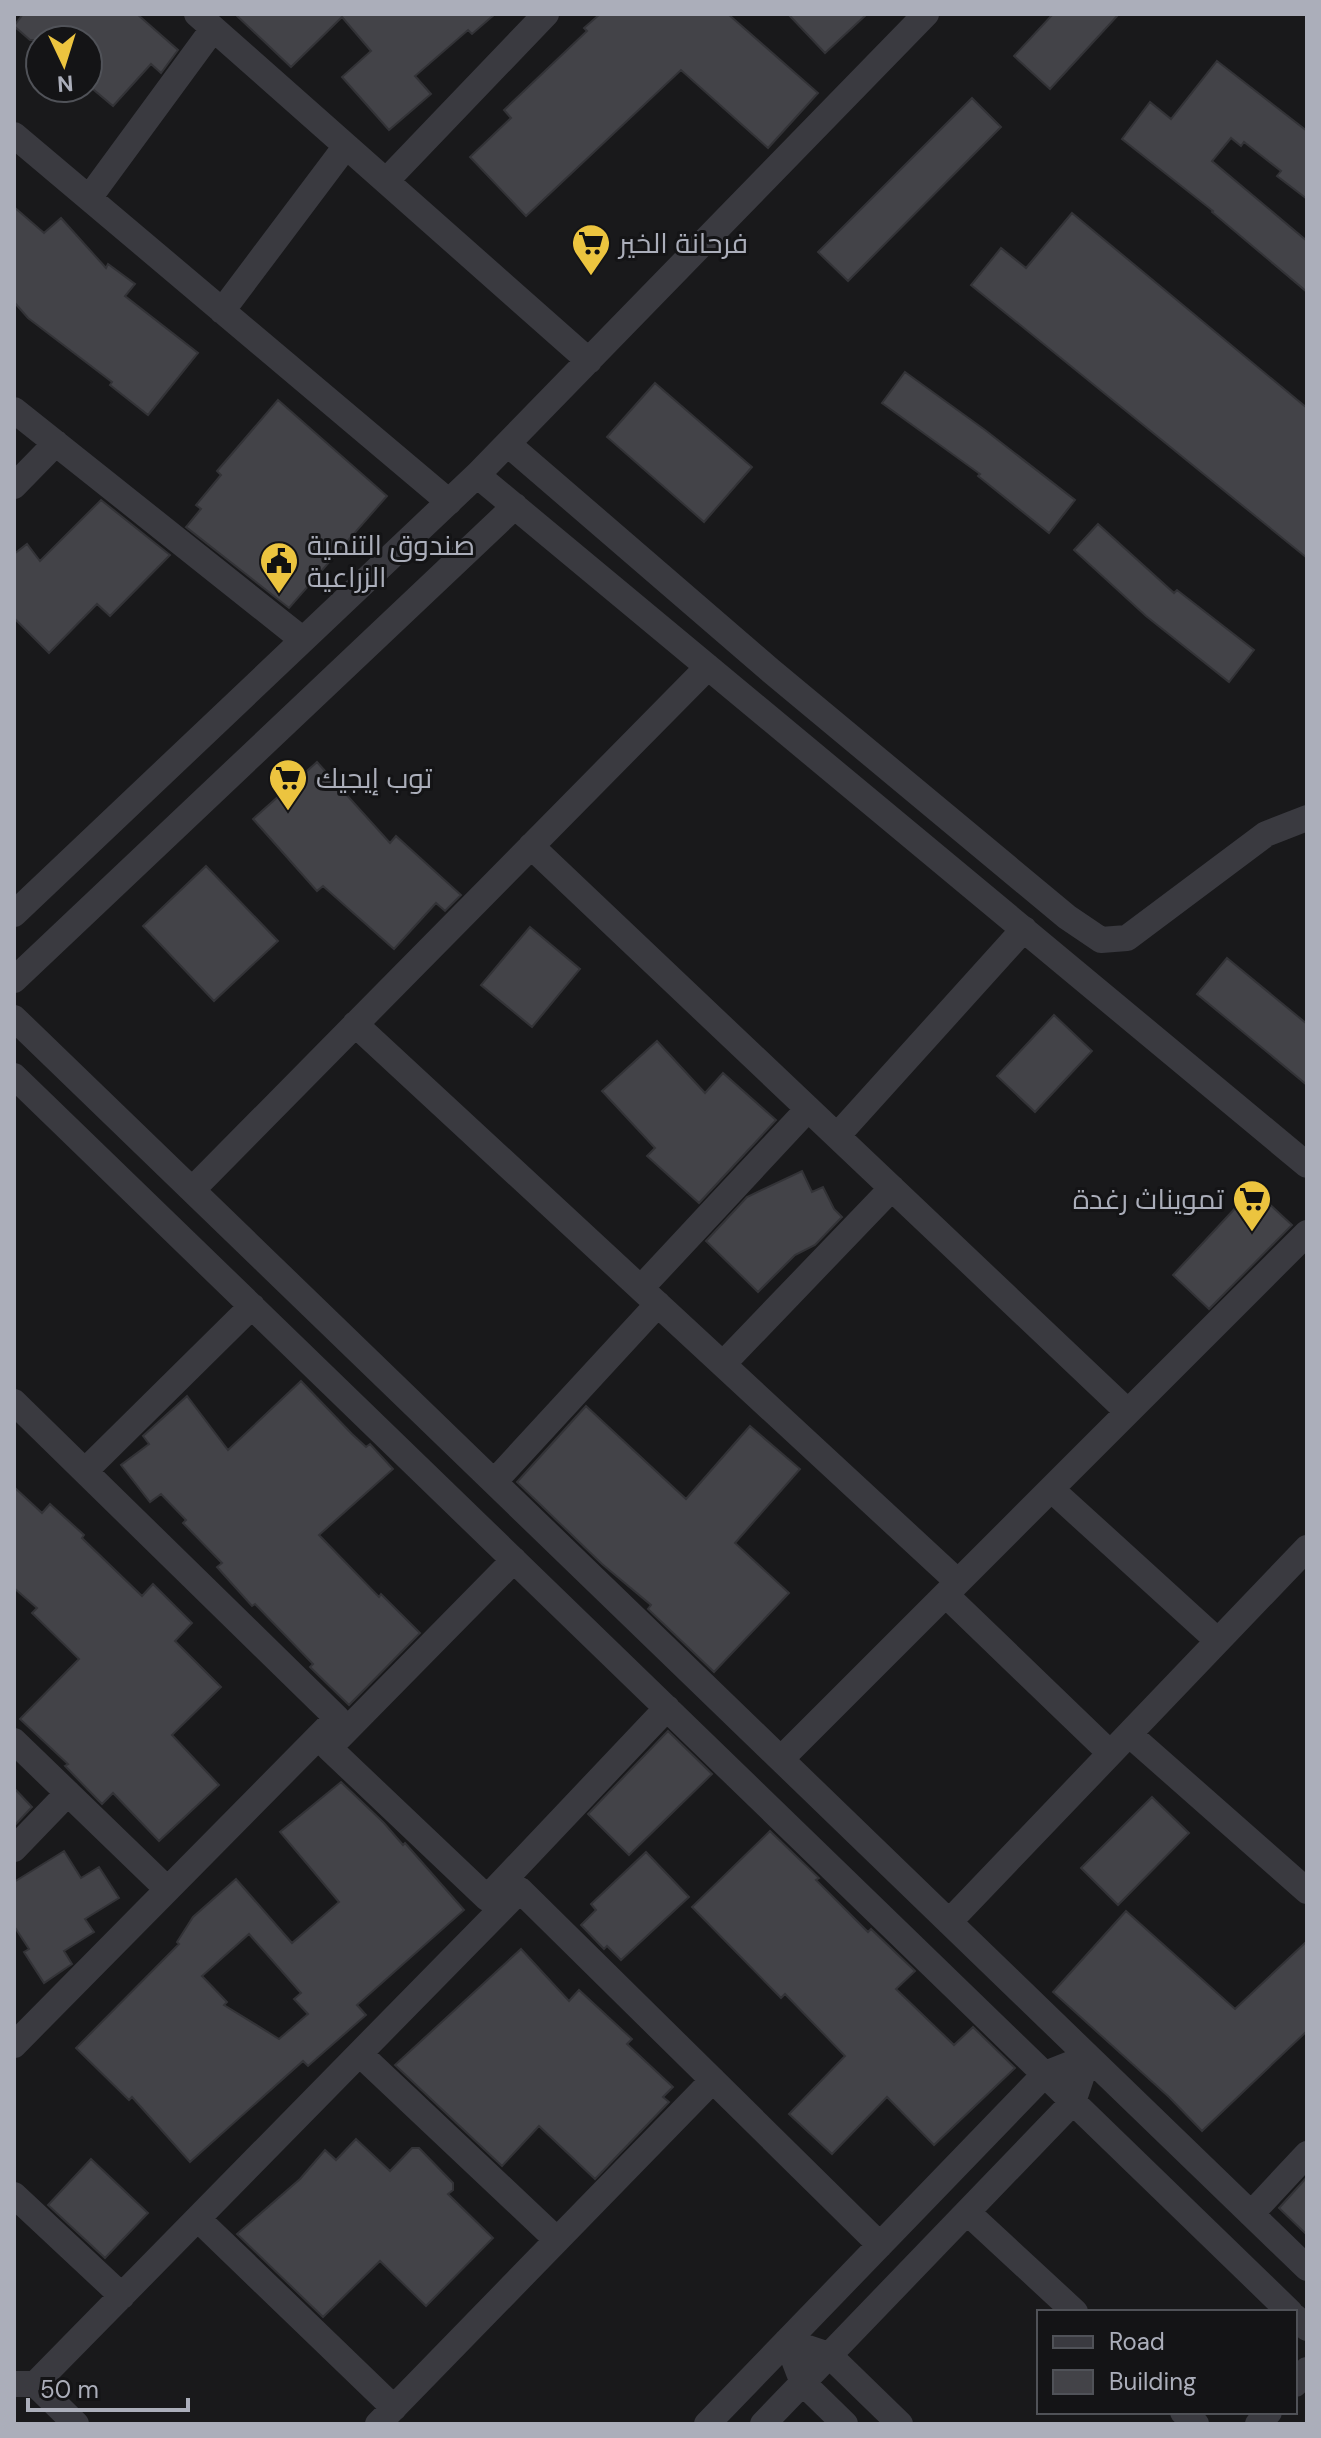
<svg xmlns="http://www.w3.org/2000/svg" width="1321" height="2438" font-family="'DM Sans',Cairo,sans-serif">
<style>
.building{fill:#434348;stroke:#333337;stroke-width:2;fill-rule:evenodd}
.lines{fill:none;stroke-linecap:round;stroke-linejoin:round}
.street{stroke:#3a3a40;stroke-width:26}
.labels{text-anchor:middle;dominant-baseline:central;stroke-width:6;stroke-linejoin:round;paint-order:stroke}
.poi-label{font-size:28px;fill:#abaeba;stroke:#141416;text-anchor:start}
</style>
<rect width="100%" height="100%" fill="#19191b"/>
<path class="building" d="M23,14H137L178,50L161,73L151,64L113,106L88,85V40H30L14,26Z
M235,14H495L472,34L468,30L415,76L431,94L389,130L342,77L371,51L342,17L291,67Z
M600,14H728L818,93L768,148L681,70L526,216L470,157L511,118L504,110L587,31L584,28Z
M788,14H867L825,53Z
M1053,14H1119L1050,89L1014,56Z
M1217,61L1307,131V199L1277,176L1281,171L1244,142L1241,146L1231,138L1212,161L1307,241V292L1212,212L1213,211L1122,139L1150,102L1171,119Z
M972,98L1001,127L848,281L818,252Z
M14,207L44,233L61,218L106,268L108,264L135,284L125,296L198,353L148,415L110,385L112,382L28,318L14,302Z
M1072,213L1307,408V558L971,285L1001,248L1026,268Z
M905,372L985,430L1075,500L1049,533L978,476L980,474L882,403Z
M655,383L752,467L704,522L607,437Z
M278,400L387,496L289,608L186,527L201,509L196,505L221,475L217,471Z
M101,500L170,555L110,616L97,604L49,653L14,618V554L27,544L40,561Z
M1098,524L1174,593L1177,590L1254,650L1229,682L1146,616L1074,550Z
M317,762L390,843L396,836L461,895L445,911L436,903L394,949L323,886L317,891L253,819Z
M206,866L278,941L214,1001L143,926Z
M530,927L580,969L532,1027L481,985Z
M1227,958L1307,1024V1085L1197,994Z
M1054,1015L1092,1051L1035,1112L997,1076Z
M657,1041L705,1093L723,1073L776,1120L699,1203L647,1156L655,1148L602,1091Z
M802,1171L812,1192L823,1187L834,1209L842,1217L815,1245L795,1255L758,1292L706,1241L747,1197Z
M1253,1189L1292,1225L1209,1309L1173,1275Z
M301,1381L352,1434L366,1447L370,1444L393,1469L319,1535L379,1597L381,1594L420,1633L349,1705L310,1667L313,1664L255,1604L252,1606L217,1567L222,1563L183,1523L186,1520L161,1494L150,1502L121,1465L149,1444L143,1436L187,1396L228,1450Z
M586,1406L686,1499L750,1426L800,1469L735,1543L789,1593L714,1672L648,1609L651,1605L602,1564L517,1482Z
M14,1487L42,1513L50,1504L84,1535L82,1538L142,1596L153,1584L192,1623L175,1641L221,1687L172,1735L219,1785L159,1841L113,1793L102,1804L65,1766L68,1764L20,1719L79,1659L32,1613L37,1608L14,1588Z
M668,1731L712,1774L629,1855L588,1814Z
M341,1782L384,1823L403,1845L405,1843L464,1910L357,2005L366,2015L308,2066L303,2061L190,2162L132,2097L129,2100L76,2048L179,1944L177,1942L193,1917L236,1879L292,1943L339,1902L280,1832ZM249,1934L301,1993L294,1999L308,2014L279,2039L224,2005L227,2002L202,1976Z
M14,1788L32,1807L14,1826Z
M1152,1797L1189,1833L1118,1905L1081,1868Z
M770,1831L819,1878L816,1880L868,1932L871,1929L915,1971L896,1989L954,2045L973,2027L1015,2068L934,2145L887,2097L832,2154L789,2114L845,2056L785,1994L781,1998L692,1907Z
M64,1851L81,1878L99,1867L119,1898L85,1919L94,1932L64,1951L72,1964L44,1983L24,1952L29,1949L14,1926V1882Z
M646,1852L689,1897L621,1960L607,1946L604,1949L581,1925L596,1910L591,1904Z
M1126,1911L1235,2009L1307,1941V2031L1202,2131L1169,2097L1053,1992Z
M521,1949L569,2001L579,1990L632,2039L627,2044L673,2087L663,2097L669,2102L595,2179L539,2126L502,2166L395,2065Z
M356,2139L390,2171L412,2148H419L453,2183V2190L448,2194L493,2238L426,2306L380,2261L323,2317L237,2234L300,2179L325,2150L336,2160Z
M91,2159L148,2213L105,2258L48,2205Z
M1307,2177V2235L1279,2208Z"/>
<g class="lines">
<path class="street" d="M197,14L589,361
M14,135L449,502
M386,181L546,14
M89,198L213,29
M222,311L346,146
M14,410L303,640
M508,444L770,670L1067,917L1101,940L1127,938L1266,834L1307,818
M477,475L1307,1165
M14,486L56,443
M531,846L1128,1412
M14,914L477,475L926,14
M14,980L515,506
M14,1018L1307,2268
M355,1024L958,1582
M14,1076L1290,2312
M837,1136L1024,929
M192,1190L708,667
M641,1288L808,1109
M723,1364L892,1188
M14,1402L337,1718L329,1748L487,1898L520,1890L880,2245
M85,1471L252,1306
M494,1482L658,1304
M1051,1489L1218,1641
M946,1595L1110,1753
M1129,1734L1307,1891
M14,1741L167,1889
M332,1745L514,1560
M781,1759L1307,1233
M14,1849L68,1793
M487,1898L667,1708
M949,1922L1307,1548
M14,2045L335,1720
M360,2054L557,2240
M14,2195L122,2296
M967,2212L1075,2312
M1251,2214L1307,2154
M198,2219L394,2408
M1295,2317L1307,2328
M14,2384H35L76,2424
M35,2384L520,1890
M1295,2384L1307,2370
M1183,2412L1196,2424
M378,2424L713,2080
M707,2424L1045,2074L1088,2057L1073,2102L763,2424
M845,2424L803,2383L787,2341L829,2355L900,2424
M1258,2424L1269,2412"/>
</g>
<defs>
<symbol id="supermarket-pin" viewBox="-11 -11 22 30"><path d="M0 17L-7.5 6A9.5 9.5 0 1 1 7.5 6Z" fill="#ecc43f" stroke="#141416"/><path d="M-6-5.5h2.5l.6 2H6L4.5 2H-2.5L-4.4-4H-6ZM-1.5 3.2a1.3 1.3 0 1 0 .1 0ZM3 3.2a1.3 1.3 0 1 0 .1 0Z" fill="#111"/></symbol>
<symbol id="civic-pin" viewBox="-11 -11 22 30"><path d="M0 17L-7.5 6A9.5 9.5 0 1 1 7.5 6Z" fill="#ecc43f" stroke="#141416"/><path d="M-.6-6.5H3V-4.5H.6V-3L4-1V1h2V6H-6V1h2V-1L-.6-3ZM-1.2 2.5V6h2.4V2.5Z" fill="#111"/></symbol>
</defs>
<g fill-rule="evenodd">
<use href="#supermarket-pin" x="569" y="221" width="44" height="60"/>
<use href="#civic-pin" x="257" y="539" width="44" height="60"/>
<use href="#supermarket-pin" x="266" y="756" width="44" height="60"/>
<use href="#supermarket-pin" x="1230" y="1177" width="44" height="60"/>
</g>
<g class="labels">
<g class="poi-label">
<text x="619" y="243">فرحانة الخير</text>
<text x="307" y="545">صندوق التنمية<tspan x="307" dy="32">الزراعية</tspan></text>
<text x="316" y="778">توب إيجيك</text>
<text x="1224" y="1199" text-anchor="end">تمويناث رغدة</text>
</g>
</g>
<rect width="1321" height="2438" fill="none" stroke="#abaeba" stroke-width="32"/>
<rect x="1037" y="2310" width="260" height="104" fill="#141416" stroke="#505258" stroke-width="2"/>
<rect x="1053" y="2336" width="40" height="12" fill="#3a3a40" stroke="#505258" stroke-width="2"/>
<text x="1109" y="2350" font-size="24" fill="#abaeba">Road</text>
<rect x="1053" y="2370" width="40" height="24" fill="#434348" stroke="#505258" stroke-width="2"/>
<text x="1109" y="2390" font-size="24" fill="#abaeba">Building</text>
<g transform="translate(64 64) rotate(176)"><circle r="38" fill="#141416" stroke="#505258" stroke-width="2"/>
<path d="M0-6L14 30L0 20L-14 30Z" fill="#ecc43f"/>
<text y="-12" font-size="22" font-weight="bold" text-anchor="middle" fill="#abaeba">N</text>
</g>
<path d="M28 2398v12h160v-12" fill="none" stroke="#abaeba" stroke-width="4"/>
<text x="40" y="2398" font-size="24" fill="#abaeba" stroke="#141416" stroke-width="6" paint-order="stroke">50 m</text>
</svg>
